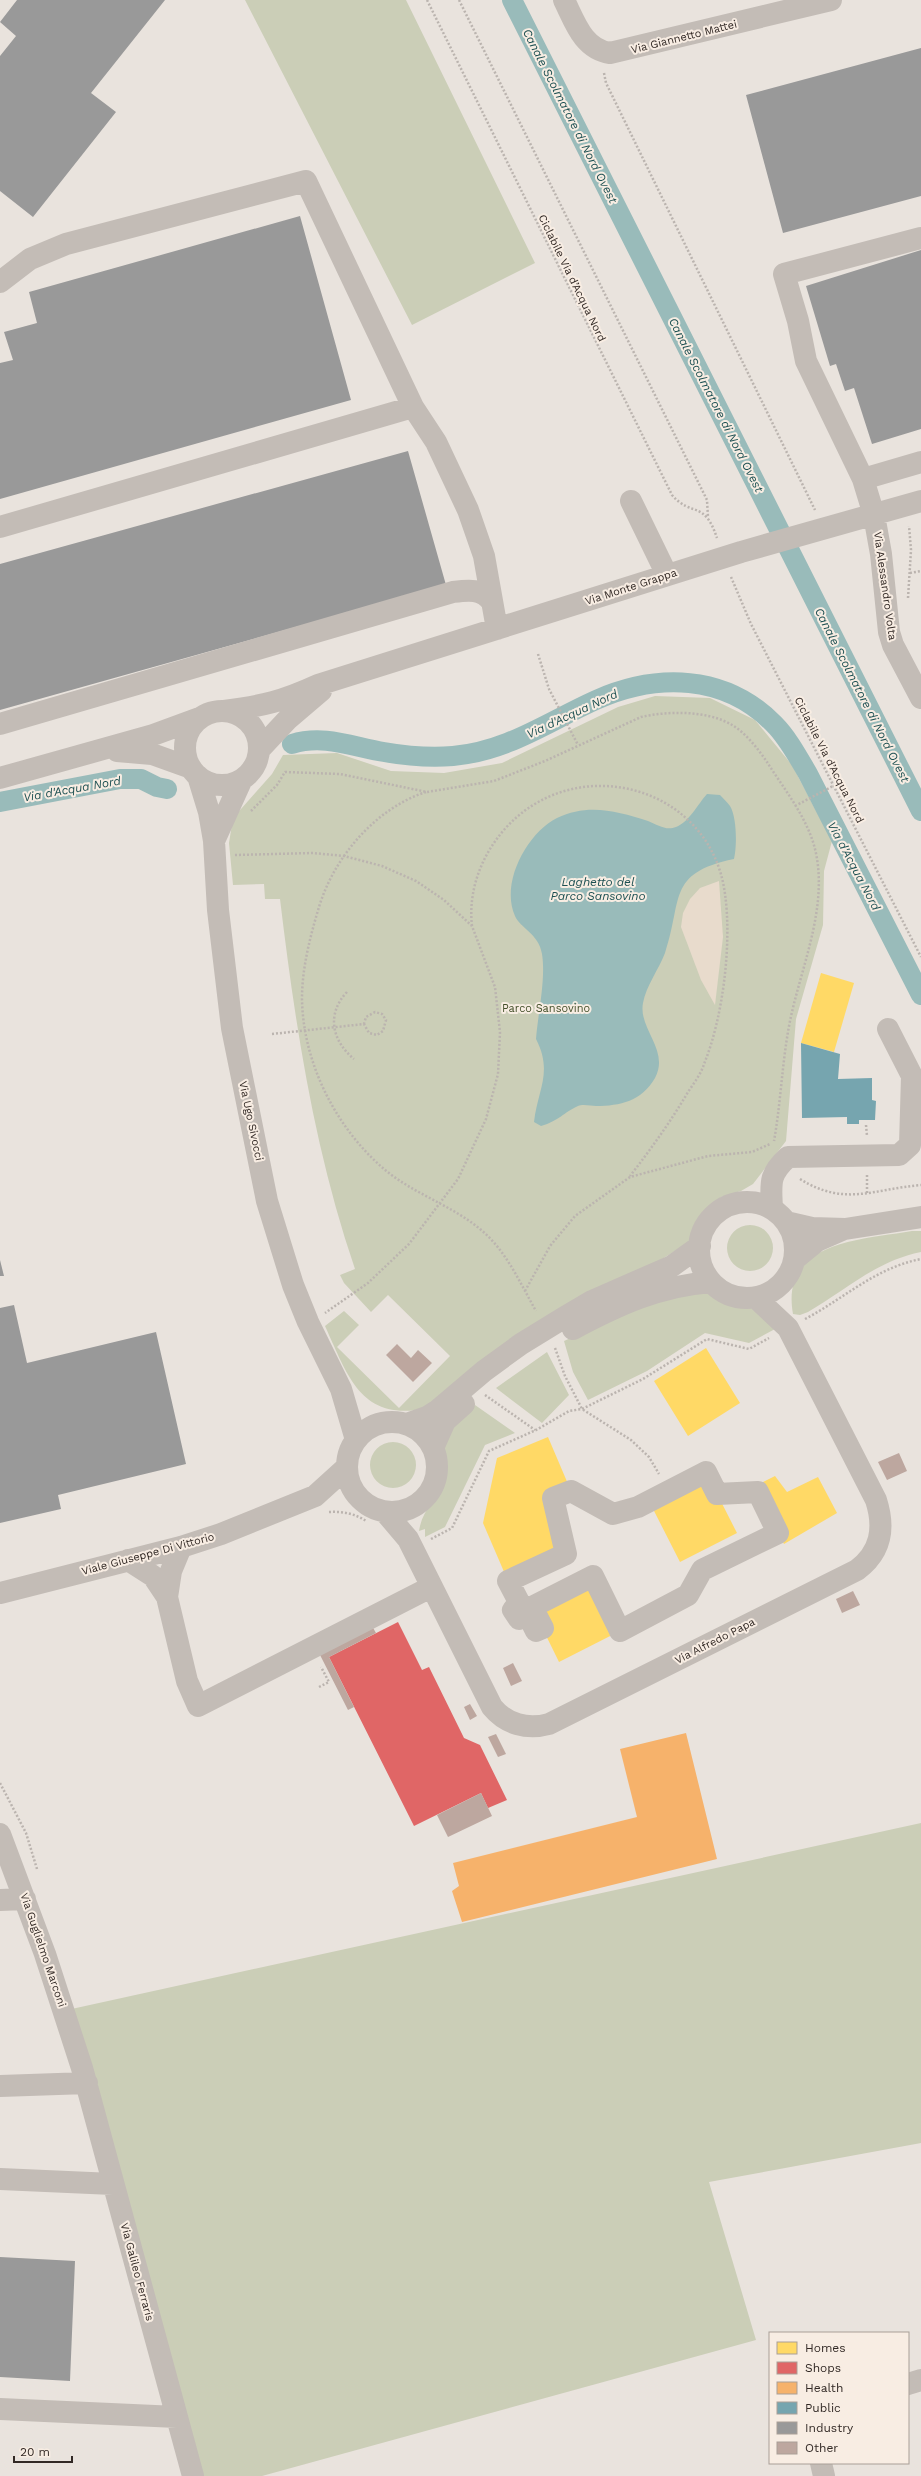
<svg xmlns="http://www.w3.org/2000/svg" width="921" height="2476" font-family="'Work Sans',sans-serif">
<style>
.green{fill:#cbceb7}
.plaza{fill:#e8dbcc}
.water{fill:#99bbba}
.homes{fill:#ffd966}
.shops{fill:#e06666}
.health{fill:#f6b26b}
.public{fill:#76a5af}
.industry{fill:#999}
.lines{fill:none;stroke-linecap:round;stroke-linejoin:round}
.canal{stroke:#99bbba;stroke-width:20}
.building{fill:#bda79f}
.path{stroke:#bbb4af;stroke-width:2.5;stroke-dasharray:2 2;stroke-linecap:butt}
.minor{stroke:#c3bcb6;stroke-width:22}
.labels{text-anchor:middle;dominant-baseline:central;stroke-width:4;stroke-linejoin:round;paint-order:stroke}
.street-label{font-size:11px;fill:#322925;stroke:#f8ede3}
.park-label{font-size:11px;fill:#434f2a;stroke:#f8ede3}
.water-label{font-size:12px;font-style:italic;fill:#1d5052;stroke:#f8ede3}
</style>
<rect width="100%" height="100%" fill="#e9e3dd"/>
<path class="green" d="M245,0H406L535,263L412,325Z
M655,696L710,698L755,720L792,765L832,841L824,871L823,925L796,1019L786,1141L753,1184L741,1191L721,1197L704,1216L689,1242L428,1408C361,1423 348,1376 325,1326L344,1311L359,1325L337,1347L399,1408L450,1356L388,1295L371,1312L344,1283L340,1275L355,1269C314,1149 295,1024 280,899H265L264,884L233,885L229,843L233,818L272,774L283,755L337,753L391,771L444,773L502,763L618,707Z
M727 1248a23 23 0 1 1 46 0a23 23 0 1 1-46 0Z
M912,1231H921V1252C876,1261 846,1290 808,1312L800,1315L793,1314C780,1241 860,1240 912,1231Z
M710,1292L749,1306L775,1329L749,1343L705,1333L647,1371L588,1400L573,1372L564,1341L669,1294Z
M547,1352L569,1395L542,1423L496,1388Z
M475,1405L515,1433L485,1445L445,1527L425,1537V1529L419,1531C422,1510 437,1499 443,1481C448,1468 442,1456 444,1444C446,1430 465,1414 475,1405Z
M370 1465a23 23 0 1 1 46 0a23 23 0 1 1-46 0Z
M921,1823V2143L709,2182L756,2340L262,2476H199L67,2010Z"/>
<path class="plaza" d="M719,881L723,937L715,1005L701,980L681,927L683,913L690,899L700,888Z"/>
<path class="water" d="M707,794L720,795C723,798 727,802 730,806C737,817 737,847 734,859C666,873 683,900 665,953C659,969 646,986 643,1003C638,1029 670,1050 655,1078C642,1101 620,1106 596,1106C591,1106 583,1104 578,1106C564,1112 559,1121 541,1126L534,1122C538,1089 553,1072 536,1039C538,1013 546,979 542,954C539,934 520,928 515,916C500,883 527,833 557,818C588,803 617,811 648,821C658,825 666,831 676,827C689,822 698,804 707,794Z"/>
<path class="homes" d="M821,973L854,983L834,1052L801,1043Z
M706,1348L740,1403L688,1436L654,1381Z
M548,1437L571,1491L553,1498L564,1548L508,1581L483,1523L497,1458Z
M775,1476L787,1492L818,1477L837,1513L784,1544L755,1486Z
M709,1478L737,1533L680,1562L652,1507Z
M593,1576L620,1631L559,1662L532,1607Z"/>
<path class="shops" d="M398,1622L422,1670L429,1667L464,1738L480,1745L507,1800L488,1808L481,1793L414,1826L329,1657Z"/>
<path class="health" d="M686,1733L717,1859L462,1922L452,1891L459,1886L453,1863L637,1817L620,1749Z"/>
<path class="public" d="M801,1043L840,1054L838,1079L872,1078V1100L876,1101L875,1120H859V1124H847V1117L802,1118Z"/>
<path class="industry" d="M17,0H165L91,93L116,112L33,217L0,191V56L16,36L0,22Z
M921,48V196L783,233L746,95Z
M300,216L351,400L0,499V363L13,360L4,332L37,323L29,292Z
M921,250V429L872,444L854,388L845,391L836,364L830,366L806,286Z
M408,451L446,585L0,710V564Z
M0,1260L4,1276H0Z
M14,1305L27,1363L156,1332L186,1464L58,1495L61,1509L0,1523V1308Z
M0,2257L75,2261L70,2381L0,2377Z"/>
<g class="lines">
<path class="canal" d="M512,0L921,811
M292,744C324,734 353,747 384,752C407,756 430,758 453,756C508,751 547,722 596,700C657,673 725,674 774,724C788,738 798,757 808,774L921,995
M0,802L120,779H141L157,787L167,789"/>
</g>
<path class="building" d="M397,1344L411,1358L418,1350L432,1363L413,1382L386,1355Z
M899,1453L907,1471L887,1480L878,1462Z
M853,1591L860,1605L842,1613L836,1599Z
M372,1626L376,1633L329,1657L354,1707L348,1710L319,1653Z
M513,1663L522,1681L511,1686L503,1668Z
M470,1704L477,1716L470,1720L464,1707Z
M496,1734L506,1754L498,1757L488,1737Z
M481,1793L492,1816L448,1837L437,1815Z"/>
<g class="lines">
<path class="path" d="M427,0L672,495C692,518 704,499 717,538
M459,0L707,500L708,517
M604,73L606,83L815,510
M910,573L921,571
M731,577L751,624L921,957
M908,598L911,550L909,526
M538,654L549,689L578,745
M426,792C376,808 334,857 319,907C310,937 302,968 302,999C303,1063 336,1128 384,1169C412,1193 451,1205 480,1229C506,1250 520,1283 536,1311
M795,806L833,786
M251,811L277,785L285,772L340,774L427,792L494,781L545,761L641,717C668,711 707,710 732,725C746,733 758,749 767,762C784,789 807,817 815,849C829,906 801,967 790,1021C782,1061 781,1102 774,1141
M235,855L313,853L344,856L382,866L416,881L444,900L472,926L495,987L500,1032L498,1074L486,1119L458,1179L409,1244L368,1283L325,1313
M472,926C468,891 481,857 503,831C573,749 711,784 725,894C732,943 723,1018 704,1064C701,1074 694,1083 688,1092C671,1121 651,1149 630,1176
M347,992C326,1014 332,1041 354,1059
M272,1034L364,1024L369,1033L377,1035L383,1031L386,1020L382,1014L375,1012L366,1017L364,1024
M866,1125L867,1136
M867,1175V1193
M800,1179C845,1207 873,1189 921,1185
M525,1291L550,1246L575,1216L630,1177L708,1156L752,1152L770,1144
M805,1319C845,1298 875,1268 921,1259
M555,1348L565,1376L582,1409L631,1440L649,1457L659,1474
M485,1395L535,1430
M329,1512C342,1511 356,1514 366,1521
M431,1539L452,1528L489,1451L536,1430L569,1411L582,1409L643,1379L707,1339L749,1349L769,1338
M319,1687L329,1682L321,1667
M0,1783L26,1833L37,1869"/>
<path class="minor" d="M564,0C575,22 583,49 610,53L831,0
M0,282L30,259L66,244L306,181L413,407L436,442L468,510L484,556L497,629
M921,462L863,479L874,515L881,554L889,632L893,645L921,698
M863,479L806,361L798,321L784,274L921,238
M631,501L667,575
M0,527L413,407
M224,711C263,706 283,701 318,685L741,552L921,501
M185 748a37 37 0 1 1 74 0a37 37 0 1 1-74 0Z
M0,724L453,592C468,590 482,588 492,602
M259,750L287,720L321,691
M117,751L152,754L191,768
M198,776L209,812L214,841L218,910L232,1028L267,1201L293,1285L308,1322L341,1389L356,1440
M0,778L153,735L202,717
M214,841L242,779
M699 1250a48 48 0 1 1 96 0a48 48 0 1 1-96 0Z
M772,1209C771,1184 768,1175 788,1157L899,1155L910,1145L912,1076L888,1029
M786,1222L812,1228L845,1229L921,1217
M795,1259L817,1241L842,1230
M573,1329C618,1305 659,1286 711,1282
M347 1467a45 45 0 1 1 90 0a45 45 0 1 1-90 0Z
M407,1424L427,1417L438,1410L484,1371L521,1344L565,1317L592,1301L672,1266L700,1246
M433,1448L445,1421L464,1404
M706,1472L717,1494L758,1492L778,1533L702,1570L688,1595L620,1631L593,1576L532,1607L543,1628L536,1631L528,1615L519,1619L513,1610L519,1602L508,1581L566,1554L553,1498L571,1491L613,1514L638,1507Z
M385,1512L408,1539L492,1707C506,1724 527,1730 549,1724L857,1570C881,1552 885,1528 876,1500L788,1328L756,1298
M128,1560L153,1576L167,1597L187,1681L198,1706L431,1587
M0,1593L181,1547L221,1534L315,1496L347,1467
M167,1597L171,1571L181,1547
M0,1834L45,1954L82,2068L193,2476
M0,1900L25,1899
M0,2086L87,2083
M0,2179L113,2184
M908,2384L921,2380
M0,2409L177,2417
M821,2463L824,2476"/>
</g>
<g class="labels">
<g class="street-label">
<text transform="translate(684 37) rotate(-14)">Via Giannetto Mattei</text>
<text transform="translate(572 278) rotate(64)">Ciclabile Via d’Acqua Nord</text>
<text transform="translate(885 586) rotate(82)">Via Alessandro Volta</text>
<text transform="translate(631 587) rotate(-18)">Via Monte Grappa</text>
<text transform="translate(829 760) rotate(63)">Ciclabile Via d’Acqua Nord</text>
<text transform="translate(251 1121) rotate(78)">Via Ugo Sivocci</text>
<text transform="translate(148 1554) rotate(-15)">Viale Giuseppe Di Vittorio</text>
<text transform="translate(715 1641) rotate(-27)">Via Alfredo Papa</text>
<text transform="translate(43 1950) rotate(71)">Via Guglielmo Marconi</text>
<text transform="translate(137 2272) rotate(75)">Via Galileo Ferraris</text>
</g>
<g class="park-label">
<text x="546" y="1008">Parco Sansovino</text>
</g>
<g class="water-label">
<text transform="translate(570 116) rotate(63)">Canale Scolmatore di Nord Ovest</text>
<text transform="translate(716 405) rotate(63)">Canale Scolmatore di Nord Ovest</text>
<text transform="translate(862 695) rotate(63)">Canale Scolmatore di Nord Ovest</text>
<text transform="translate(572 714) rotate(-25)">Via d'Acqua Nord</text>
<text transform="translate(72 789) rotate(-10)">Via d'Acqua Nord</text>
<text transform="translate(854 866) rotate(62)">Via d'Acqua Nord</text>
<text x="598" y="882">Laghetto del<tspan x="598" dy="14">Parco Sansovino</tspan></text>
</g>
</g>
<rect x="769" y="2332" width="140" height="132" fill="#f8ede3" stroke="#a99f97"/>
<rect x="777" y="2342" width="20" height="12" fill="#ffd966" stroke="#a99f97"/>
<text x="805" y="2352" font-size="12" fill="#322925">Homes</text>
<rect x="777" y="2362" width="20" height="12" fill="#e06666" stroke="#a99f97"/>
<text x="805" y="2372" font-size="12" fill="#322925">Shops</text>
<rect x="777" y="2382" width="20" height="12" fill="#f6b26b" stroke="#a99f97"/>
<text x="805" y="2392" font-size="12" fill="#322925">Health</text>
<rect x="777" y="2402" width="20" height="12" fill="#76a5af" stroke="#a99f97"/>
<text x="805" y="2412" font-size="12" fill="#322925">Public</text>
<rect x="777" y="2422" width="20" height="12" fill="#999999" stroke="#a99f97"/>
<text x="805" y="2432" font-size="12" fill="#322925">Industry</text>
<rect x="777" y="2442" width="20" height="12" fill="#bda79f" stroke="#a99f97"/>
<text x="805" y="2452" font-size="12" fill="#322925">Other</text>
<path d="M14 2456v6h58v-6" fill="none" stroke="#322925" stroke-width="2"/>
<text x="20" y="2456" font-size="12" fill="#322925" stroke="#f8ede3" stroke-width="3" paint-order="stroke">20 m</text>
</svg>
